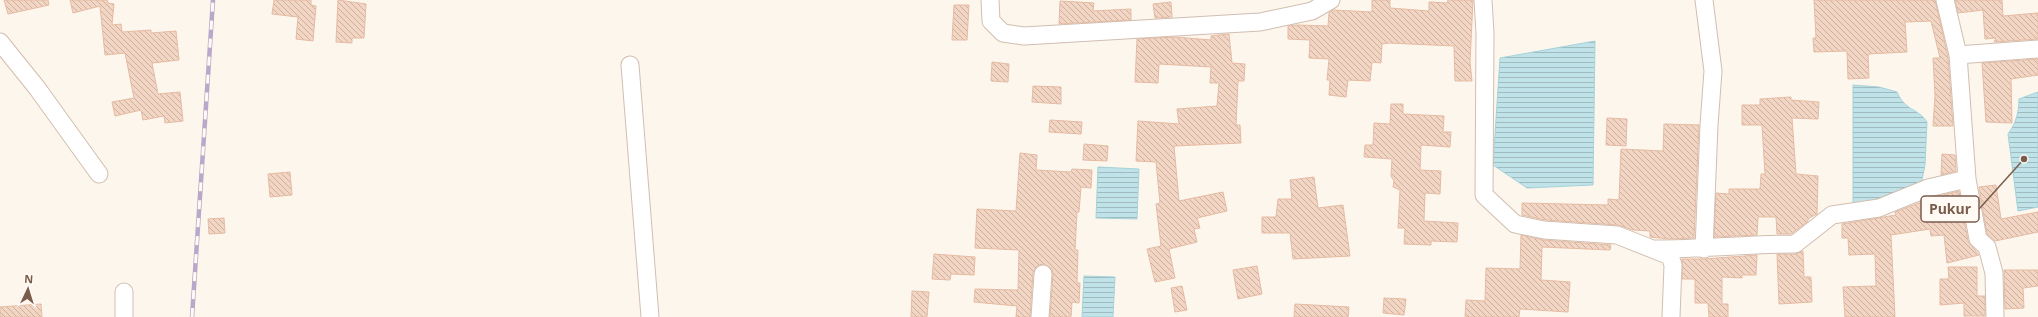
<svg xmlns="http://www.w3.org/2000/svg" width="2038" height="317" font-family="'Open Sans',sans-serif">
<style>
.water{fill:url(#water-rules);stroke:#a5d3da}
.building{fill:url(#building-back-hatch);stroke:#e6bba3}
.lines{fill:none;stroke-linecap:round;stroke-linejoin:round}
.minor-casing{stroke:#d1beb0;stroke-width:19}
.minor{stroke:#fff;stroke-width:17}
.rail-casing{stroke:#b9a8c9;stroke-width:4.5}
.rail{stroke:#fffaf3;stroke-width:3;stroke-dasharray:9;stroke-linecap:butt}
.leader{fill:none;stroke:#7a5c4d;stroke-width:1.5}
.callout-dot{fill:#7a5c4d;stroke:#fffaf3;stroke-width:1.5}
.callout{fill:#fffaf3;stroke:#7a5c4d;stroke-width:1.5}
.callout-label{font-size:14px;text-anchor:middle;font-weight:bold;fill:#7a5c4d}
</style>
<defs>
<pattern id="water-rules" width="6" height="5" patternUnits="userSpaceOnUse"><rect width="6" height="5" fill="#bfe3e8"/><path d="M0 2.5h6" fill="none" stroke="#a0bbbe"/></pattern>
<pattern id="building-back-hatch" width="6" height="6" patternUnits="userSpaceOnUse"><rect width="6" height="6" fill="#f3d5c3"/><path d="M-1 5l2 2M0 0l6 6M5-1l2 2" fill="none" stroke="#cab0a1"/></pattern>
</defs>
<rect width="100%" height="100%" fill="#fdf6ec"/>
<path class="water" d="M1595,41L1593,185L1527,188L1493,165L1500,58Z
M1853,85L1879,87L1897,92C1905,111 1918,108 1927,122L1925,165L1921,185L1867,206L1853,204Z
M2038,92V207L2018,211L2008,134C2016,123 2019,112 2019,99Z
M1098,167L1139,169L1137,219L1096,218Z
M1084,276L1115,277L1113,317H1082Z"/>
<path class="building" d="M4,0H48L49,5L8,14Z
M70,0H107L108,3L114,4L112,25L121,24L122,32L151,30V33L176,31L179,60L152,63L158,94L180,92L183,121L165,123L164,116L143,120L141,110L115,116L112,102L134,98L125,53L105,55L100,6L73,13Z
M274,0H311V5L316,6L313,41L296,39L298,17L272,14Z
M338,0L366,4L364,38H352V43L336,42Z
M1372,0H1390V8L1429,11V2L1447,3L1448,0H1473L1470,62L1472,81H1455L1454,46L1389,43L1382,44L1381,63L1372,62L1370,81L1348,80L1346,97L1329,95L1330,80H1327L1329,59L1309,58L1310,40L1288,39V26L1296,25L1328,26L1329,13L1333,10L1372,12Z
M1814,0H1935L1948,57L1953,126H1933L1935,96L1933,58H1940L1931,21L1905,22L1907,52L1868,54L1869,78L1848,79L1847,51L1814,52L1813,38H1816Z
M1955,0H2002L2003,16L2038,13V39L1994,42L1996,38L1985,39L1983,10L1958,13Z
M1060,1L1094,3L1093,11L1131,9V20L1059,24Z
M1171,2L1172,17L1155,18L1153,4Z
M954,5H969L967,40H952Z
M1229,34L1232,63L1245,64L1244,81H1238L1236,125H1240L1241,143L1174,146L1179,201L1223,192L1227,211L1197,218L1200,228L1194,229L1197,242L1169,249L1175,278L1155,282L1147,249L1161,246L1156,204L1160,203L1156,162L1136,161L1138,121L1179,124L1177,109L1217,106L1219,83H1210L1211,67L1159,64L1158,83L1135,82L1137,39L1174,37L1211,40V36Z
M2038,59V75L2011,79L2012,123L1986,122L1982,63Z
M992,62L1009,64L1008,82L991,81Z
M1033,86L1061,87V104L1032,102Z
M1791,97V100L1819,102L1818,119L1792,118L1796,174L1818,176L1817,214L1809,218L1807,222L1791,234H1777L1776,217H1758L1757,235L1714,237L1716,193L1729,194V189H1760L1761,174H1765L1762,125H1742V105H1760V99Z
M1391,104H1403V114L1444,116L1443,132H1451L1450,147L1421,145L1420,170L1441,171L1440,194L1425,193L1424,221L1458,223L1457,242L1431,241V245L1404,244L1405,228H1398L1400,190L1393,187L1394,181L1391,176L1392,159L1364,157L1365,145H1373L1374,123L1390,124Z
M1607,118L1627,119L1626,146L1606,145Z
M1050,120L1082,122L1081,134L1049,132Z
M1664,124L1699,125L1694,238L1670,239L1650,237V231L1633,230L1618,225L1545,220L1522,215V203L1608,205V199L1619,200L1621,149L1663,151Z
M1084,144L1108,146L1107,161L1083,160Z
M1020,153L1037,155L1036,170L1071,172L1072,169L1092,170L1091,188L1081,187L1079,212H1077L1075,250H1078L1077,283H1080L1079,303L1072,302L1071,317H1050L1053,274L1052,269L1044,264L1038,265L1033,273L1030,317H1016L1017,306L974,302L975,289L1018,290L1019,250L975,248L977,209L1016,211Z
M1942,154L1955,155L1956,171L1941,175Z
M290,172L292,195L270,197L268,174Z
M1314,177L1318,208L1343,205L1350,256L1293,259L1290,233H1262V217H1276L1278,199H1292L1290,180Z
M1996,185L2001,219L2038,212V232L1995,241L1987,234L1979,187Z
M1959,191L1968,241L1979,255L1947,263L1944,235L1931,236L1930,229L1891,235L1895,317H1845L1843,287L1876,286L1875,254L1849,255L1848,238H1842V224L1896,215L1895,212L1919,203L1927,202V199Z
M224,218L225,233L209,234L208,219Z
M1521,235L1543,240L1611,245L1610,250L1542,247L1541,280L1570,282L1568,312L1520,309L1519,317H1465L1466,300L1485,301L1486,268L1520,269Z
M1803,251L1804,277H1811L1812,302L1779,304L1777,254H1795Z
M934,254L975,257L974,275L951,274L950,280L932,279Z
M1757,255L1756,275H1742V278L1722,277V304H1728V317H1709L1708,303H1695V279H1682V259H1704Z
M1257,266L1262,294L1238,299L1233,270Z
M1948,267H1977V296H1985V316H1964V303L1940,305V279H1949Z
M2004,270H2038V286L2023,288L2024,308L2005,309Z
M1182,286L1187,310L1175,312L1171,288Z
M912,291L929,292L927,317H911Z
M1384,298L1406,299L1404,315L1383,313Z
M41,304L42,317H0V307Z
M1295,304L1349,307L1348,317H1294Z"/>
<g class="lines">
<defs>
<path id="minor" d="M990,0L991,21L1003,33L1024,36L1260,22L1312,11L1331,0
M1483,0L1485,33L1484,195L1515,224L1544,230L1617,235L1670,256L1673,265L1671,317
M1945,0L1958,55L2038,49
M0,42L37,88L99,174
M1958,55L1967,179L1978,239L1987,247L1994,273L1995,317
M630,65L650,317
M1656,249C1703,249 1749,244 1795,244L1832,215L1879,208L1928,188L1967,179
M1704,249L1709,125L1713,71L1704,0
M124,292V317
M1040,317L1043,274"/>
</defs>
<use href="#minor" class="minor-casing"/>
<use href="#minor" class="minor"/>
<defs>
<path id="rail" d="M192,317L213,0"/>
</defs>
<use href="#rail" class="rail-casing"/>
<use href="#rail" class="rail"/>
</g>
<path class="leader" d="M2024 159L1979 209"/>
<circle class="callout-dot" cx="2024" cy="159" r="4"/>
<rect class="callout" x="1921" y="196" width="58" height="26" rx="4"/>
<g class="callout-label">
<text x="1950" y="214">Pukur</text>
</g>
<g transform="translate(28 289) rotate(4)" stroke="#fffaf3" stroke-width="3" paint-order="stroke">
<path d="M0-3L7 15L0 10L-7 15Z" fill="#7a5c4d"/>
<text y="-6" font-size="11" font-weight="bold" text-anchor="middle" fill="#7a5c4d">N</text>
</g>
</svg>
